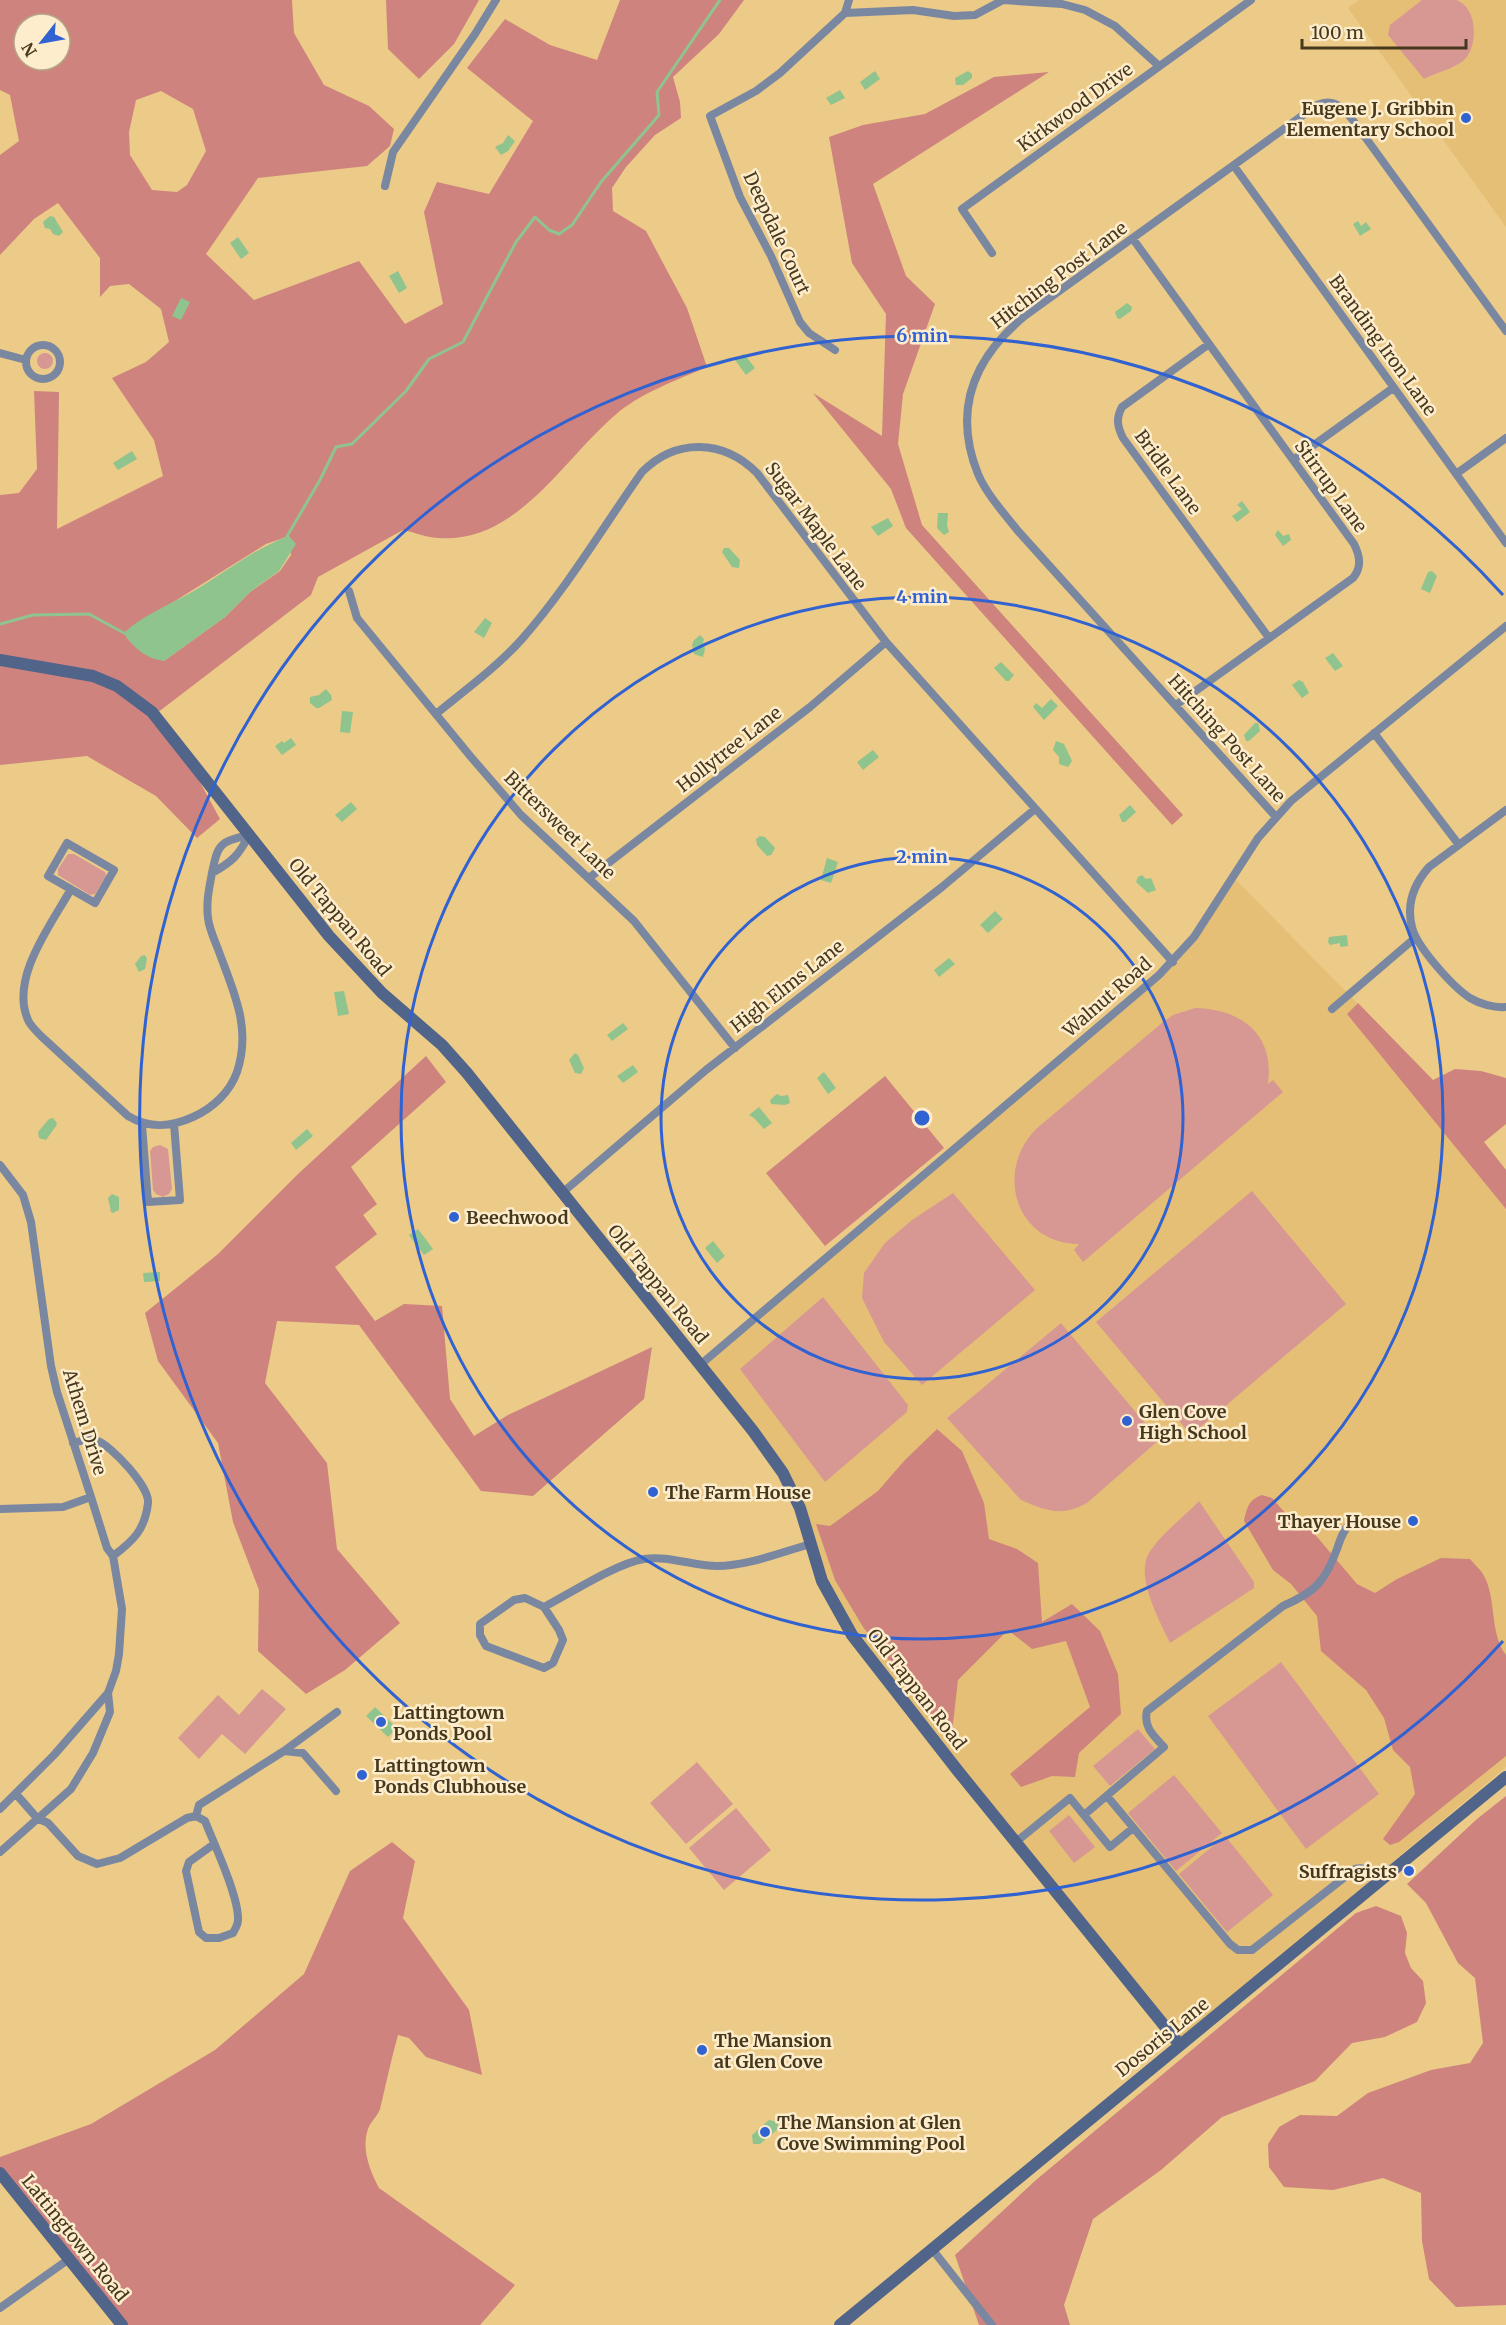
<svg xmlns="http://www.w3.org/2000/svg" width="1506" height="2325" font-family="Merriweather,serif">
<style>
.built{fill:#e5bf75}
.green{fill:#d79893}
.forest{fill:#ce837f;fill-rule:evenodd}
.water{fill:#90c48e}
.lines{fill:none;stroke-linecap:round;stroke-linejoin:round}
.stream{stroke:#90c48e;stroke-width:3}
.street{stroke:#7a87a1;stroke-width:8}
.secondary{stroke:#516489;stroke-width:12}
.ring{fill:none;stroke:#3062d1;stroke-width:3}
.poi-dot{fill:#3062d1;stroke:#feedcd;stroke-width:2}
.labels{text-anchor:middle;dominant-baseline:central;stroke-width:5;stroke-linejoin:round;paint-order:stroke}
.street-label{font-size:18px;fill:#46381d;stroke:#feedcd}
.poi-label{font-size:18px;font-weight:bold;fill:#46381d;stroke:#feedcd;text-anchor:start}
.centre{fill:#3062d1;stroke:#feedcd;stroke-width:3}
.ring-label{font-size:18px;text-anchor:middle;font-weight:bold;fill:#3062d1;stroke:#feedcd;stroke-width:5;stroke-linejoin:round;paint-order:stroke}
</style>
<rect width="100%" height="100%" fill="#ecca87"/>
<path class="built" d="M1359,0H1506V227L1348,8Z
M1236,880L1433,1080L1506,1170V1767L1180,2039L953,1759L855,1632L827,1583L791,1476L706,1365L1197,938Z"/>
<path class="green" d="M1422,0C1433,0 1446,0 1456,0C1478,7 1479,47 1463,61C1453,69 1435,73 1424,79L1388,35L1390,25Z
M37 361a8 8 0 1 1 16 0a8 8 0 1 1-16 0Z
M68,854H74L105,872L106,876L95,894L90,895L58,875V869Z
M1195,1008C1241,1009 1275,1034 1268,1084L1273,1080L1283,1092L1083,1262L1074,1250L1079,1244C1016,1244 994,1172 1036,1129L1163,1022L1173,1015Z
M160,1145L168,1149L172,1189L169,1194L163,1197L156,1194L153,1190L150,1151L153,1147Z
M1252,1191L1346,1304L1191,1435L1096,1322Z
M953,1193L1035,1290L922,1385L884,1342L862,1298L864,1273L885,1243L912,1220Z
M823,1297L908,1405L907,1412L825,1482L740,1369Z
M1061,1323L1159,1440L1087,1503C1062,1517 1046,1511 1021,1500L947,1418Z
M1199,1501L1254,1582V1588L1170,1643C1160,1622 1136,1578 1148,1555C1158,1536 1184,1517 1199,1501Z
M1281,1662L1379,1794L1306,1849L1208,1716Z
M262,1689L286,1709L245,1754L222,1734L199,1759L178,1738L218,1695L239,1715Z
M1138,1729L1155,1749L1110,1786L1093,1766Z
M697,1762L733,1804L686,1844L650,1803Z
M1174,1775L1222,1833L1176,1871L1128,1813Z
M736,1808L771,1850L724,1890L689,1848Z
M1069,1815L1095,1847L1074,1863L1049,1831Z
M1225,1836L1273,1895L1227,1932L1179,1874Z"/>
<path class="forest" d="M0,0H292L294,33L324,85L369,106L394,129L390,146L367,166L258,178L206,254L254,300L359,261L405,324L443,304L424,212L437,182L489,194L533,121L467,68L505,19L550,45L597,60L620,0H744L719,34L673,77L680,102L681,118L655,135L626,167L612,188L613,211L646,231L687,308L707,367C675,381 640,393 614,416C562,461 517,543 439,538C427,538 414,532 403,530L318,577L311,595L157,713L201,784L220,819L197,838L156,796L87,756L0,765V495L19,493L37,469L34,391L59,392L57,529L163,476L154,440L112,378L146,362L169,342L161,309L129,284L110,286L100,297V258L58,203L34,219L0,255V155L19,141L10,95L0,90ZM24,24H60V60H24ZM161,91L193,109L206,151L187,185L177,192L152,190L130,155L129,132L136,100ZM289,536L291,555L280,571L250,592L225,617L164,661C148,654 133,649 124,633L266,544Z
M386,0H479L454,44L419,79L388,49Z
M1049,72L873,184L906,276L935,304L903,394L898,444L922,525L1183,815L1172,825L906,528L891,489L813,393L882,436L886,314L852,263L829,137L863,125L925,114L994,77Z
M1358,1003L1433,1080L1455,1069L1481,1071L1506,1078V1124L1484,1142L1506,1170V1209L1347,1014Z
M426,1056L446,1082L351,1167L377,1204L363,1215L377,1234L335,1267L375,1321L404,1304L442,1306L450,1399L474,1436L508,1415L652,1347L644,1399L533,1496L481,1491L359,1325L277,1321L265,1383L327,1463L337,1549L400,1623L345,1670L306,1694L258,1651L259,1590L233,1522L218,1443L158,1361L145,1313L218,1254L298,1174Z
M885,1076L944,1148L825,1246L766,1173Z
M937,1429L962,1451L984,1503L989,1539L1017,1549L1038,1563L1042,1622L1072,1604L1100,1631L1118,1674L1121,1714L1079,1753L1075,1777L1052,1776L1021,1787L1010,1774L1090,1707L1066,1641L1032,1649L1008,1630L958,1680L951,1741L863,1627L835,1580L816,1524L830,1526L878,1491L904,1461Z
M1262,1495L1272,1498L1294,1523L1312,1531L1357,1584L1375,1593L1397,1579L1441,1558L1470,1559C1474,1564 1479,1568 1483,1574C1497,1597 1489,1633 1506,1655V1756L1399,1842L1390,1845L1383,1839L1415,1794L1410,1767L1393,1750L1384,1718L1366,1690L1321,1651L1317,1616L1291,1584L1273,1570L1244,1521C1247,1508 1248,1500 1262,1495Z
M1506,1796V2305L1456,2307L1429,2279L1422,2241L1421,2193L1383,2178L1333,2190L1284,2187L1269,2167L1268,2144L1279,2127L1300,2115L1337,2116L1368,2093L1431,2070L1470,2063L1483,2043L1475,1978L1458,1963L1426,1903L1407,1884L1477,1819Z
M392,1842L415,1861L403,1918L469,2010L482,2075L426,2057L409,2038L398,2035C391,2060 386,2084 380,2109C378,2116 370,2122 368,2129C361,2149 370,2171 379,2188L515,2285L480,2325H126L0,2172V2157L91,2124L215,2050L304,1974L350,1871Z
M1376,1906L1401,1916L1407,1933L1405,1953L1411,1968L1423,1981L1426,2003L1417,2022L1385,2037L1352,2043L1315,2081L1222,2117L1161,2170L1093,2219L1064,2305L1070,2325H979L955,2255L1036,2180L1356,1913Z"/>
<path class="water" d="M875,71L880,79L865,90L860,82Z
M968,71L972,74V78L963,85H956L955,78Z
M840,90L845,98L831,105L826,98Z
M508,135L515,141L508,151L501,155L495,147L503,143Z
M50,216L54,217L63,232L59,236L53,234L50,229L45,228L43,222Z
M1358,221L1361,226L1366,222L1371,229L1360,236L1353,224Z
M238,237L249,253L241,259L230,243Z
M398,271L407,288L399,293L389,276Z
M181,298L190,302L181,320L172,316Z
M1127,303L1132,307L1131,311L1120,319L1117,318L1115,312Z
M744,354L755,368L746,375L735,360Z
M132,451L137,459L118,470L113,463Z
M1242,501L1250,512L1237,522L1232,516L1242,509L1237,505Z
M938,513H948L947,526L949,532L944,535L937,528Z
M888,518L893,526L878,536L871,527Z
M1278,530L1283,536L1289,534L1291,540L1283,546L1275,535Z
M289,536L296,544L279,571L250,592L225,617L164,661C147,659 133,648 124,633C143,615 169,605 192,592C225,573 253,549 289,536Z
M724,548H729L740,560L739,568L732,567L722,552Z
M1432,571L1437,576L1430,593L1421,589L1428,572Z
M931,595L940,598L939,605L924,601L926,596Z
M485,618L492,623L484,638L474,632Z
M700,635L704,639L703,643L705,649L703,657L694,654L692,645L694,640Z
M1333,653L1343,666L1335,671L1325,658Z
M1001,662L1014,675L1009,681H1006L994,668Z
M1299,680L1303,682L1309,693L1302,698L1292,685Z
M326,689L331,695L332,700L319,708H316L310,703V697L319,695Z
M1051,699L1058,706L1044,720L1033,707L1036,703L1042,708Z
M342,711L353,712L350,733L340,732Z
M1255,723H1258L1260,731L1249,741H1246L1244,735Z
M291,738L296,745L282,755L275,746L282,741L284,743Z
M1056,741L1064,744L1072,761L1068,767L1059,764V757L1053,750Z
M873,750L879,757L863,770L857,762Z
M351,802L357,809L342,822L335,815Z
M1130,805L1136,812L1125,822H1122L1119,815Z
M760,836L765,837L775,848L771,855L767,856L757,845L756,839Z
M827,858L838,862L831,883L821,880Z
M1142,875L1146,879L1151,878L1156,890L1148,893L1136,882L1138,877Z
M995,911L1003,919L988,933L980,925Z
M1347,935L1348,946L1340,947V943L1330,945L1328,942L1329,937Z
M145,955L147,959L145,969L139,972L135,964L141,956Z
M949,958L955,964L939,977L934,970Z
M344,991L349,1014L338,1016L334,992Z
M623,1023L628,1029L612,1041L607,1035Z
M575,1053L578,1055L584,1068L581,1074L575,1073L569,1060Z
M633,1065L638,1072L623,1083L617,1076Z
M824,1072L836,1088L828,1094L817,1078Z
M777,1094L781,1096L788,1095L790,1103L785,1105L771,1104L770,1100Z
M759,1107L772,1123L764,1129L754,1118L749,1115Z
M53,1118L57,1123L56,1126L46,1140L39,1138L38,1132L49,1119Z
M307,1129L313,1136L296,1150L291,1143Z
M112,1194L119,1197V1210L113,1213L111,1212L108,1198Z
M418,1229L433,1249L424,1255L409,1235Z
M713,1241L725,1256L717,1263L705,1248Z
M160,1272V1281L144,1282L143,1273Z
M375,1707L397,1728L388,1737L366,1716Z
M769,2120L778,2122V2129L760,2144H753L752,2135Z"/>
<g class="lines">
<path class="stream" d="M286,538L320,480L336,447L352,444L406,391L429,359L463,342L516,242L535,217L549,230L559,234L572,225L601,182L659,115L657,92L720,0
M0,624L33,615L89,614L124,633H127"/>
<path class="street" d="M845,13L849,0
M1234,166L1506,543
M385,186L393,152L475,34L496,0
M1133,239L1354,544C1360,556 1362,567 1353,578L1176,705
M992,253L962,209L1251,0
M1209,344L1122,407C1116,418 1117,426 1123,438L1269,638
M26 362a17 17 0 1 1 34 0a17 17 0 1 1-34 0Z
M835,350L809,333L800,322L771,256L740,197L710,116L756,91L780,73L845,13L913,10L954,16L975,15L1003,0L1062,4L1085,10L1115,26L1159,66
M0,353L26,360
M1293,460L1393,388
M1456,474L1506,438
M349,591L357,618L471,757L521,815L634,921L735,1048
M436,714C465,690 497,667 522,639C567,588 603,527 642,472C676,438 723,439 757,473L886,642L1173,962
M1374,733L1459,845
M1506,810L1429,867C1414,884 1406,904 1412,927C1416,946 1453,987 1470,998C1480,1004 1494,1008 1506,1007
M1276,817L1018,531C1004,513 987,495 978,474C952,409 974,357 1026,315L1317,105C1334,98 1342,107 1352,119L1506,331
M67,843L114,870L95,903L48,876Z
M212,873C232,862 239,855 249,835
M589,878L810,707L886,642
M71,889C51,925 8,980 29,1022C32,1027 37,1032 41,1036L128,1116C150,1129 171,1127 193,1117C213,1108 230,1092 237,1072C252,1027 233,991 218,949C214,939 209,928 208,918C206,902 209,889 212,873C218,844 219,842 249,835
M1332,1009L1415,938
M142,1125L148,1202L180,1200L174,1124
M0,1165L23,1195L31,1222L51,1366L57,1392L91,1497L107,1548L113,1556L122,1609L119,1654L116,1671L108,1693L54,1755L0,1809
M562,1193L706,1070L942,887L1035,809
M700,1365L1159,975L1194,937L1258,838L1291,801L1506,626
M73,1443C81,1441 88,1438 96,1440C111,1445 150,1487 148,1503C145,1530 133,1541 113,1556
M0,1509L63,1507L91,1497
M544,1607L559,1630L563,1640L553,1663L544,1668L486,1646L480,1635V1624L514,1600L525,1598L544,1607C569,1594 617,1563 644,1559C669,1555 692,1566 717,1566C748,1566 781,1552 811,1544
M284,1751L337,1712
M16,1794L37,1818L48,1823L78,1856L97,1864L120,1858L187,1818L196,1816L205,1821C214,1844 239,1897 238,1920C238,1925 235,1929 233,1933L219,1938H206L199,1932L186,1871L189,1862L214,1844
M1107,1796L1230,1944L1238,1950H1252L1355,1869C1367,1866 1372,1873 1380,1881
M1084,1815L1164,1747C1154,1736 1143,1727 1147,1711L1283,1606C1315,1592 1325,1582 1337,1549C1340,1540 1343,1530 1350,1524
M196,1816L199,1805L284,1751L303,1753L336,1791
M1016,1842L1070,1798L1110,1847L1133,1828
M0,1852L71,1789L93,1753L110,1712L108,1693
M932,2249L992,2325
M0,2308L69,2259"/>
<path class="secondary" d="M0,660L93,676L117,686L152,712L329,936L382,993L442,1045L467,1073L753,1431L783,1473L800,1508L822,1581L852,1635L958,1771L1180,2045
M0,2173L122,2325
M840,2325L1506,1777"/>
</g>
<g class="ring">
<circle cx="922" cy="1118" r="261"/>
<circle cx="922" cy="1118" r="521"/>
<path d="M1503 1641A782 782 0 1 1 1503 595"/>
</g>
<g class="poi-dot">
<circle cx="1466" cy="118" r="6"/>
<circle cx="454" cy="1217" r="6"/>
<circle cx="1127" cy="1421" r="6"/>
<circle cx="653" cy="1492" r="6"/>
<circle cx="1413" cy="1521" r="6"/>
<circle cx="381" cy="1722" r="6"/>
<circle cx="362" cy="1775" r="6"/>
<circle cx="1409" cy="1871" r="6"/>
<circle cx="702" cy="2050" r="6"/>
<circle cx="765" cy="2132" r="6"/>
</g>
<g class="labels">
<g class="street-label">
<text transform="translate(1075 107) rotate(-36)">Kirkwood Drive</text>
<text transform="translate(777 233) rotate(65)">Deepdale Court</text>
<text transform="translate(1059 275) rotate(-37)">Hitching Post Lane</text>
<text transform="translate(1383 345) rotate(54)">Branding Iron Lane</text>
<text transform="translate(1168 472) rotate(54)">Bridle Lane</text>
<text transform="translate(1331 486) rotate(54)">Stirrup Lane</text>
<text transform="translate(816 526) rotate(53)">Sugar Maple Lane</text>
<text transform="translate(1227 738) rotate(48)">Hitching Post Lane</text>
<text transform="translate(729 749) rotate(-38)">Hollytree Lane</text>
<text transform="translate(560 825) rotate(44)">Bittersweet Lane</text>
<text transform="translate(340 917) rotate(50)">Old Tappan Road</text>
<text transform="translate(787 986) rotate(-38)">High Elms Lane</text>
<text transform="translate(1107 997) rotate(-41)">Walnut Road</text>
<text transform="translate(658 1284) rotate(51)">Old Tappan Road</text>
<text transform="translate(85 1422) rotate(73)">Athem Drive</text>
<text transform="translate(917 1689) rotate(52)">Old Tappan Road</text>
<text transform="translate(1162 2037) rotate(-39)">Dosoris Lane</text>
<text transform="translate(75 2238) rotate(51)">Lattingtown Road</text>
</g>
<g class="poi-label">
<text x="1454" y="108" text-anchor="end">Eugene J. Gribbin<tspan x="1454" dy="21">Elementary School</tspan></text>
<text x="466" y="1217">Beechwood</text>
<text x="1139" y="1411">Glen Cove<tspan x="1139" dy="21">High School</tspan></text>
<text x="665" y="1492">The Farm House</text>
<text x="1401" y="1521" text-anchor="end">Thayer House</text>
<text x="393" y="1712">Lattingtown<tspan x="393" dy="21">Ponds Pool</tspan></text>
<text x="374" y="1765">Lattingtown<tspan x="374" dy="21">Ponds Clubhouse</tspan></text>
<text x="1397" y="1871" text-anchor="end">Suffragists</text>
<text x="714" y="2040">The Mansion<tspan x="714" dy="21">at Glen Cove</tspan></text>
<text x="777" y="2122">The Mansion at Glen<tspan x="777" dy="21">Cove Swimming Pool</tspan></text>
</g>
</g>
<circle cx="922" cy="1118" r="9" class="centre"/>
<g class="ring-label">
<text x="922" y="342">6 min</text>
<text x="922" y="603">4 min</text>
<text x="922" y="863">2 min</text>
</g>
<g transform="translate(42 42) rotate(239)"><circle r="28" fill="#feedcd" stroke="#b4a587" stroke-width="1.5"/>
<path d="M0-4.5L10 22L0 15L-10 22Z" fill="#3062d1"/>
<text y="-9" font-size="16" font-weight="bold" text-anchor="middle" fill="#46381d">N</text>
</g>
<path d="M1302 39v9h164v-9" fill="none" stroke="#46381d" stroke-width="3"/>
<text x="1311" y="39" font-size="18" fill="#46381d" stroke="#feedcd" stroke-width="4.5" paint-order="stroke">100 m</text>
</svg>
